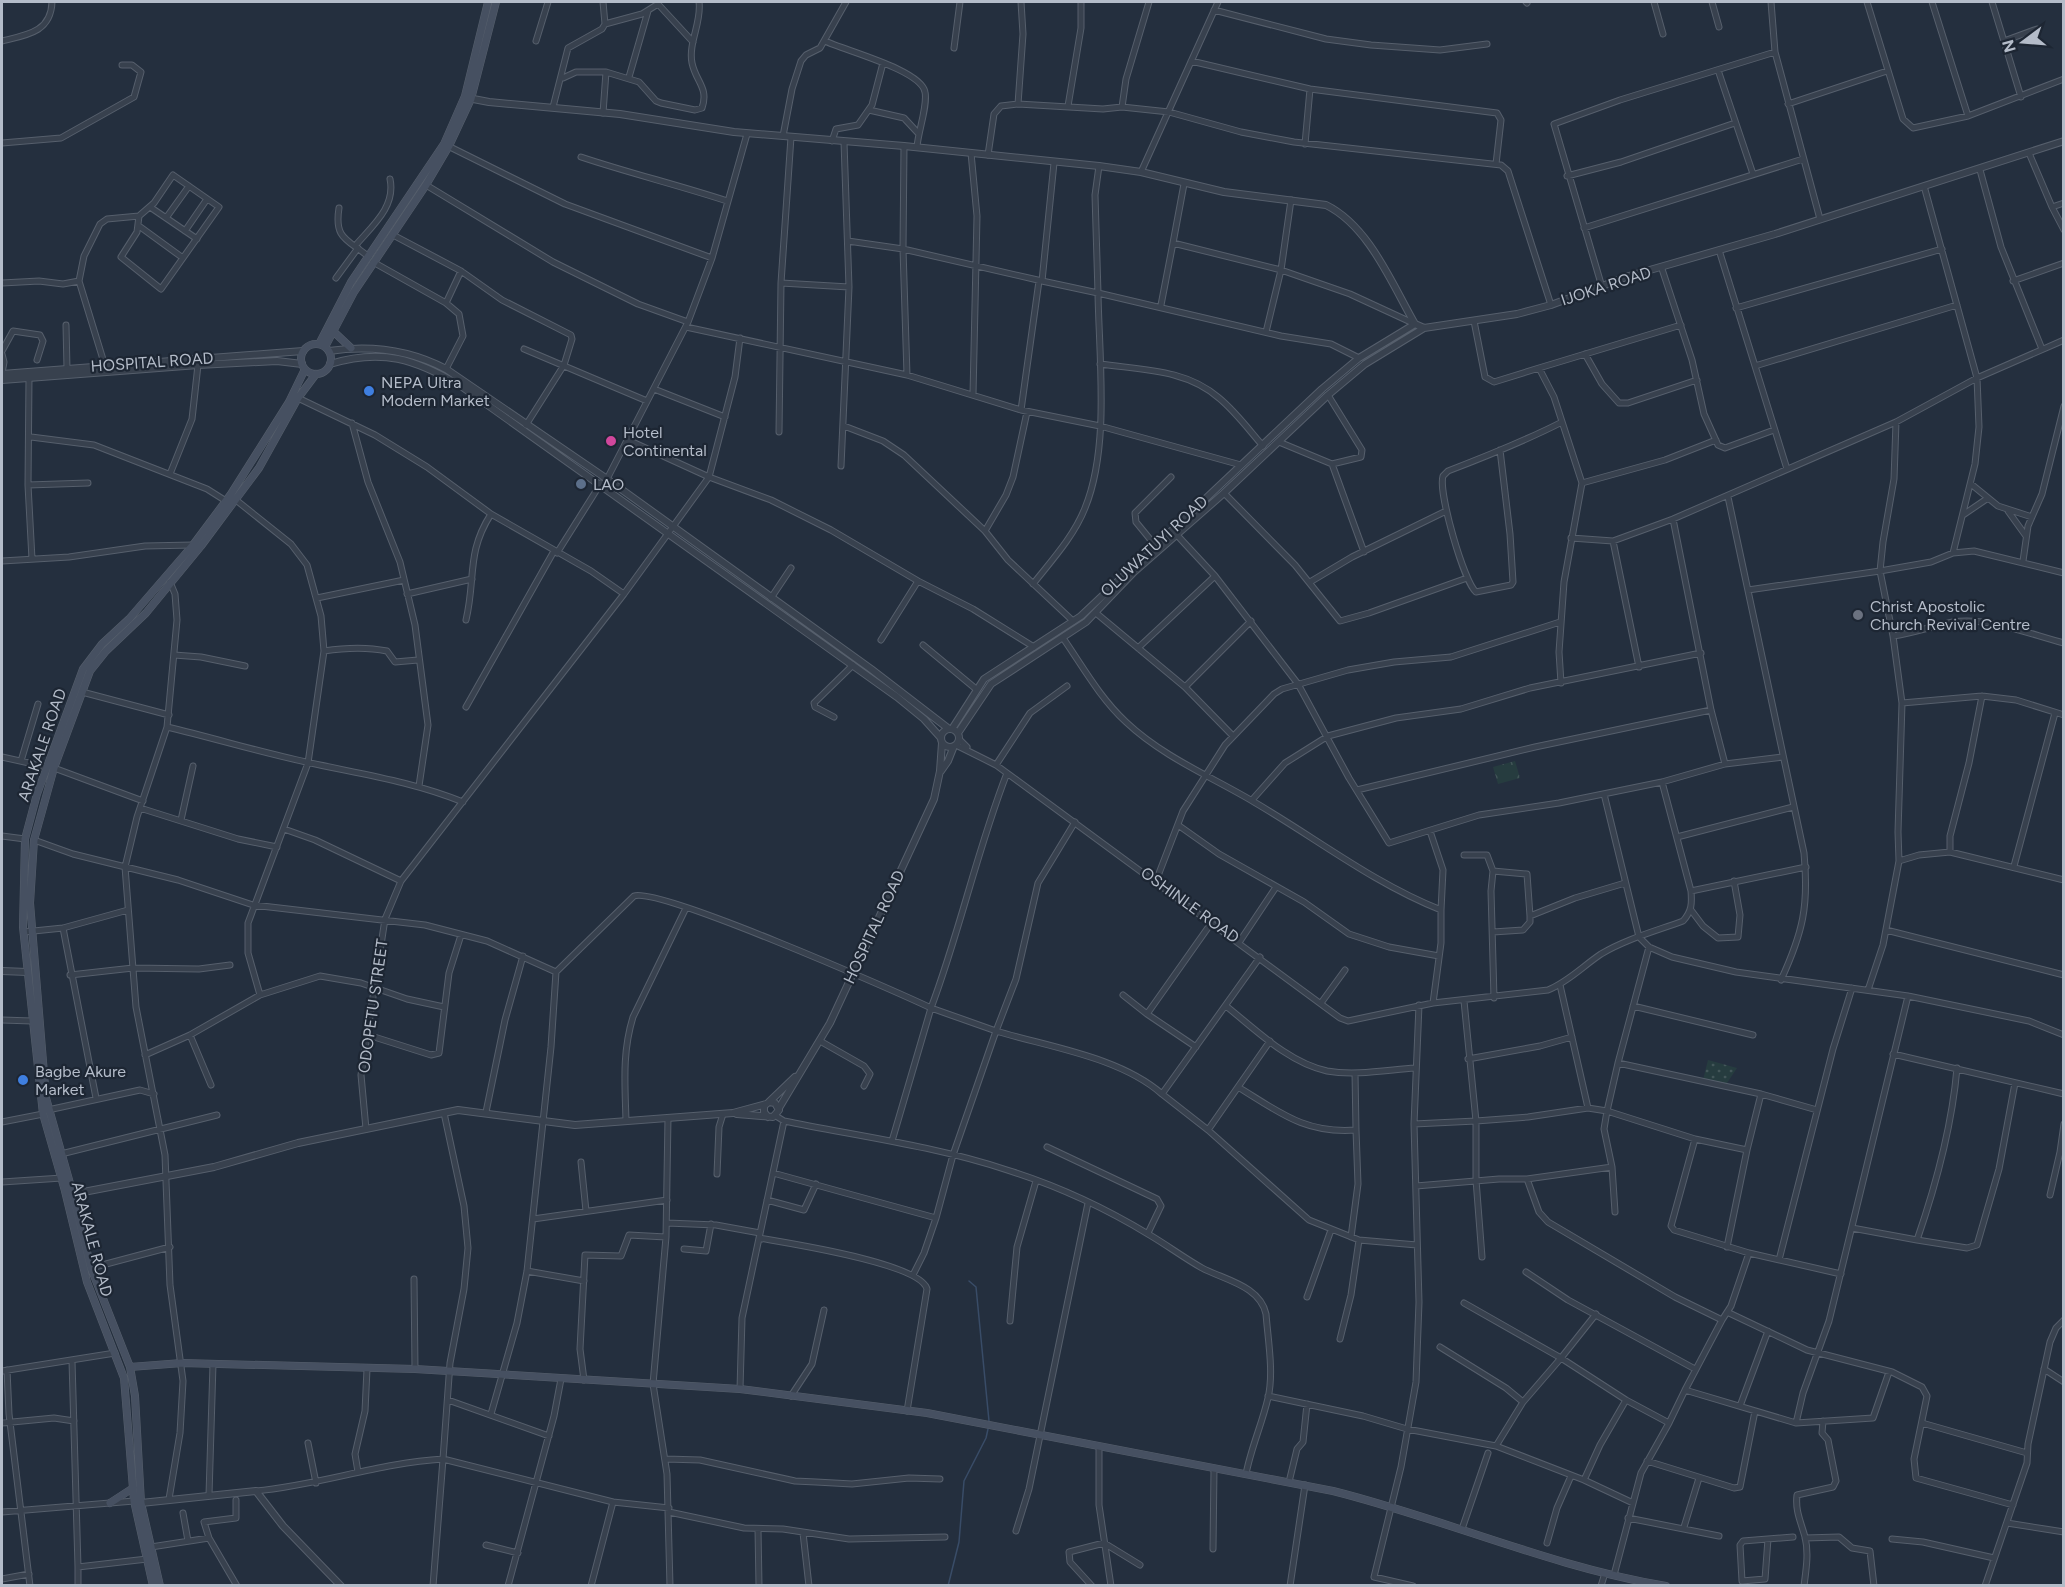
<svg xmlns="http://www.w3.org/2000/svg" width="2065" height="1587" font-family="Figtree,sans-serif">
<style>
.grass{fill:url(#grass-dots)}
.park{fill:url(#park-crowns)}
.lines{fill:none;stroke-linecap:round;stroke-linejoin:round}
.stream{stroke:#394c67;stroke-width:1.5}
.minor-casing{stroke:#565f6c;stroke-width:7}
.tertiary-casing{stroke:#565f6c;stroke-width:8}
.secondary-casing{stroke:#565f6c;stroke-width:8}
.minor{stroke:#38414e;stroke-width:5}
.tertiary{stroke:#38414e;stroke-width:6}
.secondary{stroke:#465061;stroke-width:7}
.shop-dot{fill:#3f7fe0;stroke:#1d2633;stroke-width:2}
.hotel-dot{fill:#d1479c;stroke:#1d2633;stroke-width:2}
.service-dot{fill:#5c6f8a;stroke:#1d2633;stroke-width:2}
.worship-dot{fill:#6b7280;stroke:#1d2633;stroke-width:2}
.labels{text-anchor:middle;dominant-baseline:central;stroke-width:4.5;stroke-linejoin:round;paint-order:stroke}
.street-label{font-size:16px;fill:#b4bcc9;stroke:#1d2633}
.poi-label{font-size:16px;fill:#b4bcc9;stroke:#1d2633;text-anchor:start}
</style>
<defs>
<pattern id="grass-dots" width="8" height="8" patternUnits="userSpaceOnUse" patternTransform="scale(1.5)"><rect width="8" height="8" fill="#263c3f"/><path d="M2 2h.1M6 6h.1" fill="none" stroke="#435659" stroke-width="1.8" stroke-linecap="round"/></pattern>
<pattern id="park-crowns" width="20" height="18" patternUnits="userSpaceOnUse" patternTransform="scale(1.5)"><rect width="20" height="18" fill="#263c3f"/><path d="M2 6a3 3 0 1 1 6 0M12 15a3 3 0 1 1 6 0" fill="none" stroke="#435659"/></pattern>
</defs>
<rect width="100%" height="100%" fill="#242f3e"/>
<path class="grass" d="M1708,1060L1737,1068L1725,1086L1703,1080Z"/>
<path class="park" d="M1515,761L1520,778L1498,784L1493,767Z"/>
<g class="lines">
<path class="stream" d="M969,1281L976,1287L989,1421
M948,1586L959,1542L964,1481L986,1438L988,1429"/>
<defs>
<path id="minor" d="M1526,2L1527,3
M1654,2L1663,34
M1712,2L1719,27
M1771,2L1775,52L1820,219
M1867,2L1903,119L1913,128L1968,116L2064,79
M1932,2L1968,116
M1992,2L2021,97
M1214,10L1326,39L1371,45L1440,50L1487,44
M605,24L642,14L658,4L693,42
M2,41C27,35 51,32 52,2
M536,41L548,2
M825,41C846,51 921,70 925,92C928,105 918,132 917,147
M2004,41L2037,29
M954,48L960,2
M1191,61L1310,89L1497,113L1501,120L1496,164
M1718,70L1753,174
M606,72L639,82L656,101L661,103L695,110L702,108C709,88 696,82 692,63C688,43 702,22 699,2
M629,77L648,11
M563,78L576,72H606L603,113
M1018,104L1023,34L1021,2
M1788,104L1887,71
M1068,106L1081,28V2
M553,107L568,48L602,29L605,24L603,2
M1122,107L1126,79L1149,2
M869,110L904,118L918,133
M783,136L792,89L801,61L806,55L820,48L846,2
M832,141L836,129L858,125L872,105L883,63
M2,143L61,138L134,97L141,72L132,65H122
M1305,144L1310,89
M446,145L565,204L712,258
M971,153L977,216L973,395
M2029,153L2052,207L2064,203
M988,155L994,114L1001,106L1018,104L1103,109L1122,107L1169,112L1241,132L1294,142L1501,165L1508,171L1551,305
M581,157C629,173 678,185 727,201
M1099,166L1095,195L1098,293L1281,336L1331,344L1359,358
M1980,170L2001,247L2042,349
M1141,172L1218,2
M1567,176L1621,162L1735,123
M426,185L553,262L638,304L688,322
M1924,186L1977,378L1979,427L1975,464L1953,553
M150,207L197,239
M2052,207L2064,230
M339,208C334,239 347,239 369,257
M166,218L189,186
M139,226L183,258
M1584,228L1803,159
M185,231L207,199
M393,235L461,271L502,300L571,335L572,339L564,365L526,425
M848,241L903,249L904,146
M1173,243L1184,184
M355,246C372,226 396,207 390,179
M1719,250L1787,469
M373,262L446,303L459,314L463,336L446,369
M1662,269L1692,360L1704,414L1718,445L1725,448L1774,430
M336,278L358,248
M2013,281L2064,263
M2,283L39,281L63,284L79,281
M781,283L791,137
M1602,287L1554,124L1620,100L1775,52
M446,303L461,271
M1161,305L1173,243L1281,270L1291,200
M1736,308L1942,249
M1474,321L1485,377L1494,382L1539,368L1554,397L1582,483L1564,582L1559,652L1561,683
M66,325L67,369
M686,327L907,375L1021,410L1100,426L1241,465
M1266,332L1281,270L1350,294L1415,324
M740,338L735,377L709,477L771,500L831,530L918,581L973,609L1034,647
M524,349L647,401
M2,351L13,331L40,335L43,341L37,360
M2,354L4,362L2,373
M1585,354L1602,384L1619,403H1628L1697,380
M1100,364C1142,370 1186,369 1219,398C1236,412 1249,430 1263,446
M105,366L79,281L84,256L100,224L107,219L139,216L154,203L173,175L219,207L161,289L121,257L137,232L139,216
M1755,366L1957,305
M1539,368L1681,325
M907,375L903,249L1042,281L1054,163
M29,378L28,485L32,559
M654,389L725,417
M298,398L375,435L427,467L491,514L591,571L624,594
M1021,410L1039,281
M352,423L368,482L400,562L415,625L428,725L419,786
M844,426L883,441L904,455L985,531L1008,560L1073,621
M779,432L781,283L849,287
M31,437L94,445L207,489L226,501
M1279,442L1332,464L1361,457L1362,450L1328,395
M1500,450L1510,534L1513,582L1511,585L1476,592C1464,582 1438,492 1443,476L1448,471C1487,456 1525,441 1562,422
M1332,464L1364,552
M841,466L849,287L844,142
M170,474L192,419L198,365
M607,479L688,322L712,258L747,134
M1582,483L1665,460L1716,440
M1971,484L1998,506L2032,517
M28,485L88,483
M1224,493L1295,565L1340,621L1369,613L1467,578
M1728,497L1804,853C1809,906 1803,932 1781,980
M236,500L291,544L307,565L321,616L324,651L308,763L248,923V953L260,995
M2008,511L2026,536
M1963,515L1988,498
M1673,519L1711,710L1725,764
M985,531L1006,495L1013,477L1027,412
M1176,534L1215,576L1298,684L1349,778L1389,843L1479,815L1559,803L1662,782L1725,764L1783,757
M1571,538L1613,541L1673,519L1896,422L1977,378L2064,340
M1613,541L1639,667
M1154,544L1136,522L1135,513L1171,477
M557,553L601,483
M2,561L69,557L145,546L193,545
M2023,561L2028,526L2042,494L2064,406
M1310,582L1352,557L1446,511
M1033,584C1052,560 1074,536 1085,508C1110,447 1099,358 1098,293L1042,281
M1748,590L1880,571L1883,542L1894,479L1896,422
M407,594L472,579
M317,598L404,580
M771,598L791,568
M1096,613L1185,687L1233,736
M466,620C476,578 466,553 491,514
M1893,636L1880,571L1931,562L1953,553L1974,551L2064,573
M1063,638C1083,667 1100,698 1126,722C1163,757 1212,777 1254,802C1316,838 1373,883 1441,910V943L1433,1003
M881,640L918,581
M2064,643C2029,634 1989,617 1953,622C1933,626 1913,633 1893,636L1902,703L1982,696L2016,700L2064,715
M923,645L976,689
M1138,648L1215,576
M324,651C343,648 368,647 387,651L395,662L418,660
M174,655L201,657L245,666
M1185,687L1251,621
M82,692L169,715
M466,707L554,551
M834,717L815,707L814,703L853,665
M167,727C214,738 259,752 306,762C360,774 411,781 463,802
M959,739L967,747
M956,745L996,765L1340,1018L1348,1021L1433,1003L1548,990C1568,982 1583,966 1601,954C1626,939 1656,931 1683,921C1692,911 1692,903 1691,891L1662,782
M2,757L47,767
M21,761L38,704
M996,765L1030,713L1067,686
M54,768L143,801
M1357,790L1535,747L1711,710
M1604,794L1639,937L1649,947L1618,1063
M1252,800L1285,763L1328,736L1396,718L1461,709L1530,688L1701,653
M140,808L238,839L277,847
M181,820L193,766
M1075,822L1038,883L1016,979L996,1031C1049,1047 1120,1057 1162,1094
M1178,825L1219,854L1304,902L1349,934L1389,947L1439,956
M284,829L315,840L401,881
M1430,831L1443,870L1441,910
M2,836L25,839
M1677,837L1793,807
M34,840L73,854L178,880L253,905L425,925L487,941L556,972
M1950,852V836L1969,763L1982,696
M1464,855H1487L1493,871L1527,874L1530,916L1575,898L1625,883
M1899,861L1919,855L1950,852L2064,880
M2014,866L2055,713
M1493,871L1491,891L1494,998
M1156,881L1183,811L1225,745L1274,694L1282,689L1348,670L1394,662L1451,657L1560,622
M1691,891L1806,867
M1691,910L1703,926L1718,938L1738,937L1740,915L1734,881
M63,928L96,1098
M1886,930L2064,975
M24,932L63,928L128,910
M1493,932L1523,930L1530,922V916
M1240,941L1276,887
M1649,947L1672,957L1736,972L1908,996L2029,1021L2064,1035
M1260,957L1162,1094L1208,1130L1309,1220L1359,1240L1351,1295L1340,1339
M70,975L133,968L199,969L230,965
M1560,985L1588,1108
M1868,990L1883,945L1899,861L1898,832L1902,703
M1123,995L1147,1014
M1464,1001L1476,1121L1528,1117L1588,1108L1607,1111L1604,1129L1612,1167
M1321,1003L1345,970
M1226,1006C1256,1030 1289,1063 1327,1071C1355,1076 1387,1070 1415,1068
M1633,1006L1753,1035
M2,1020L32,1021
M190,1035L211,1085
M368,1035L431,1055L439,1053L449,973L461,935
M820,1041L864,1066L870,1074L864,1086
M1196,1047L1147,1014L1212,922
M1893,1054L2064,1094
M145,1055L190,1035L260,995L320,976L361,983L407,999L444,1007
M1468,1059L1540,1046L1572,1037
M1238,1087C1279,1112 1305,1134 1356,1130L1355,1073
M1761,1094L1817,1110
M48,1110L140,1090L154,1094
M486,1112L505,1020L523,956
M444,1113L464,1206L468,1248L464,1289L450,1363L443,1459L613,1502L669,1508
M776,1116L784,1121C858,1136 935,1146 1007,1170C1055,1185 1105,1208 1148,1234C1167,1245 1184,1258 1202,1268C1225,1280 1260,1286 1266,1314C1268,1340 1274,1373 1268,1398C1262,1424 1251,1448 1246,1474
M668,1118L666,1237L653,1384L667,1474L670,1586
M626,1121C625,1084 622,1053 633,1017L686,908
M2,1122L43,1114
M1414,1124L1476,1121V1180L1482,1257
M366,1129L361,1075L385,919L401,881L624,594L709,477L628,440
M1208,1130L1270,1041
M1695,1139L1671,1226L1674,1230L1749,1253L1841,1274
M1047,1147L1157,1199L1161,1206L1148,1233
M2063,1153L2060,1152L2064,1124
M61,1154L217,1115
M581,1162L586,1211
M773,1173L936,1218L924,1253L913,1275
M717,1174L719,1127L723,1114
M1527,1179L1539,1212L1548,1222L1675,1297L1722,1320L1685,1390L1796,1423L1803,1393L1829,1321L1908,996
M2,1182L62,1178
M1416,1186L1499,1179H1527L1612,1167L1615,1212
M2050,1195L2060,1152
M767,1200L804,1210L816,1184
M936,1218L953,1155L996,1031L931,1008C960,931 977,850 1007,773
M533,1219L667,1200
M667,1223L716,1225L760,1233
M1852,1228L1917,1240C1936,1185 1952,1126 1957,1068
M1351,1237L1358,1184L1356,1130
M759,1238C787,1243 920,1263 927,1289L907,1411
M1359,1240L1417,1245
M1917,1240L1967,1248L1977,1245L1999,1169L2015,1083
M1727,1247L1747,1150L1695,1139L1607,1111L1618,1063L1761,1094L1747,1150
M684,1249L706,1251L711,1224
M1779,1260L1833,1049L1852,988
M91,1268L170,1247
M527,1271L584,1281
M1526,1272L1568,1300L1695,1369
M414,1279L415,1369
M1307,1297L1331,1230
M1727,1312L1807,1350L1892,1372L1922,1387L1927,1396L1914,1459L1916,1478L2013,1505
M1596,1314L1561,1358L1626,1400L1669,1423
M1722,1320L1731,1306L1749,1253
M1010,1321L1017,1247L1036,1181
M1440,1347L1506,1388L1523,1402L1561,1358L1464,1303
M72,1361L78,1567L147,1559
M2044,1369L2064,1382
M7,1370L9,1414L30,1586
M2,1371L115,1353
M584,1380L580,1349L585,1255L621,1256L629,1235L666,1237
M740,1389L742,1318L784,1121
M791,1396L812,1364L824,1310
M1268,1396L1363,1416L1407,1429L1496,1446L1523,1402
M448,1400L549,1436
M1740,1406L1768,1331
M491,1414L517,1323L527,1271L551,1047L556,972L634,896C659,887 893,990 931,1008L892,1141
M2,1423L54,1418L74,1421
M1796,1423L1873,1418L1889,1372
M1922,1423L2027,1453
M308,1443L316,1483
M1496,1446L1584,1480L1633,1503
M1099,1447V1505L1111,1586
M666,1459L700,1460L795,1481L816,1482L852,1484L909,1478L940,1479
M1647,1461L1734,1488L1740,1487L1755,1411
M358,1472L355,1454L365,1411L367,1369
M1584,1480L1600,1445L1626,1400
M1289,1482L1297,1449L1303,1442L1307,1404
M256,1491C320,1485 379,1463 443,1459L433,1586
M209,1495L213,1364
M169,1499L180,1433L183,1381L170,1285L165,1155L136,1007L125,867L137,817L167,727L177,620L175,594L170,582
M2,1512L134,1501
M669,1512L744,1528L783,1529L849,1539L945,1537
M183,1513L188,1541
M1628,1518L1719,1536
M2007,1523L2064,1532
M1684,1527L1699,1478
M758,1529L759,1586
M1462,1529L1488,1453
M1016,1531L1029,1489L1088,1203
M803,1533L809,1586
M209,1538L204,1522L236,1518V1500
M1805,1538L1839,1537L1852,1548L1870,1551L1874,1586
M1768,1539L1765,1579L1742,1581L1740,1545L1743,1541L1793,1537
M1892,1539L1923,1542L1994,1558
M1547,1543L1557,1508L1571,1476
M486,1545L518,1553
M151,1547L209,1538L237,1586
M1213,1549L1214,1469
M1614,1575L1641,1473L1669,1423L1685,1390
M2,1579L29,1574
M78,1586V1567
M508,1586L554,1416L561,1379
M591,1586L613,1502
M1092,1586L1070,1562L1069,1552L1104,1543L1140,1565
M1290,1586L1305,1485
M1413,1586L1374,1577L1401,1467L1416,1382L1419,1302L1414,1124L1419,1005
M1601,1586L1605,1573
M1804,1586C1806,1570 1809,1553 1805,1537C1801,1522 1795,1511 1797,1495L1833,1487L1836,1481L1828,1440L1822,1433L1823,1421
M1985,1586L2027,1463L2028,1444L2050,1342L2056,1328L2064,1320"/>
<path id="tertiary" d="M468,98L489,102L620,114L734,132L904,146L1099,166L1141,172L1224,192L1326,205C1369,226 1392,284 1415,324L1424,328L1517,314L1551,305L1629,276L1775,234L2064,141
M329,351C369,345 410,350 446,369L607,479L871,669L949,729
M330,364C382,348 415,359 461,386L897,697L924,719L941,738
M2,374L303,351
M2,380L198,365L277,361L302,364
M941 738a9 9 0 1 1 18 0a9 9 0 1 1-18 0Z
M952,729L984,679L1081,616L1322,389L1359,358L1415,324
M958,733L991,684L1086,622L1134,572L1224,493L1328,395L1365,364L1424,328
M941,771L948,761L954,746
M2,971L27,972
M769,1102L795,1077
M779,1108L830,1023L934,799L940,771L942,743
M737,1114L773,1117L779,1110L775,1103L769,1102L764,1106V1112L768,1117
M73,1194L214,1167L298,1143L458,1110L575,1125L733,1113L766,1104
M141,1503L256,1491L283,1526L341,1586"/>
<path id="secondary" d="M333,331L351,348
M319,344L351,282L444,144L465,96L488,2
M301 359a15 15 0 1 1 30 0a15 15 0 1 1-30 0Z
M325,347L354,292L426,185L449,146L471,99L496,2
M130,1367L182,1363L415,1369L740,1389L927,1413L1333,1491C1445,1519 1552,1567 1666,1586
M110,1503L133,1488
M153,1586L134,1501L124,1378L87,1282L65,1191L43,1114L23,927L25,839L37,794L83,669L102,644L129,619L193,545L231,494L289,402L305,369
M160,1586L141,1503L135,1396L130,1367L91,1268L73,1194L46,1098L30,903L34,840L54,768L90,671L106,651L146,613L201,546L259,468L298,398L316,374"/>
</defs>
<use href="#minor" class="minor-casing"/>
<use href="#tertiary" class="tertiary-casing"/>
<use href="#secondary" class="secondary-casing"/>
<use href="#minor" class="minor"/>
<use href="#tertiary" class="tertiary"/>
<use href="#secondary" class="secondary"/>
</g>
<g class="shop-dot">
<circle cx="369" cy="391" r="6"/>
<circle cx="23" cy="1080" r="6"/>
</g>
<circle class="hotel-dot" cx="611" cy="441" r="6"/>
<circle class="service-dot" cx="581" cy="484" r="6"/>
<circle class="worship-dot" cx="1858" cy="615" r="6"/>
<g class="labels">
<g class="street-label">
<text transform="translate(1606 286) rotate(-18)">IJOKA ROAD</text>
<text transform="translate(152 362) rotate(-4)">HOSPITAL ROAD</text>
<text transform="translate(1154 546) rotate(-43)">OLUWATUYI ROAD</text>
<text transform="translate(42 745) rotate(-71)">ARAKALE ROAD</text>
<text transform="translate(1190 905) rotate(36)">OSHINLE ROAD</text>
<text transform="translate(874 927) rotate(-65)">HOSPITAL ROAD</text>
<text transform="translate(373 1006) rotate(-82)">ODOPETU STREET</text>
<text transform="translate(92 1239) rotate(75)">ARAKALE ROAD</text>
</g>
<g class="poi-label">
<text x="381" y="382">NEPA Ultra<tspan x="381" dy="18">Modern Market</tspan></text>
<text x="623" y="432">Hotel<tspan x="623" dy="18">Continental</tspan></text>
<text x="593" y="484">LAO</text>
<text x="1870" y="606">Christ Apostolic<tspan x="1870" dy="18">Church Revival Centre</tspan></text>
<text x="35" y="1071">Bagbe Akure<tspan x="35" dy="18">Market</tspan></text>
</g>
</g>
<rect width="2065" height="1587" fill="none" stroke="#b4bcc9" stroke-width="6"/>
<g transform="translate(2023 42) rotate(254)" stroke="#1d2633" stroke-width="4.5" paint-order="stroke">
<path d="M0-4.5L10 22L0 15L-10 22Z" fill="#b4bcc9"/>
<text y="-9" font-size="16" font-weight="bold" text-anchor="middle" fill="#b4bcc9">N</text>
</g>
</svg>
